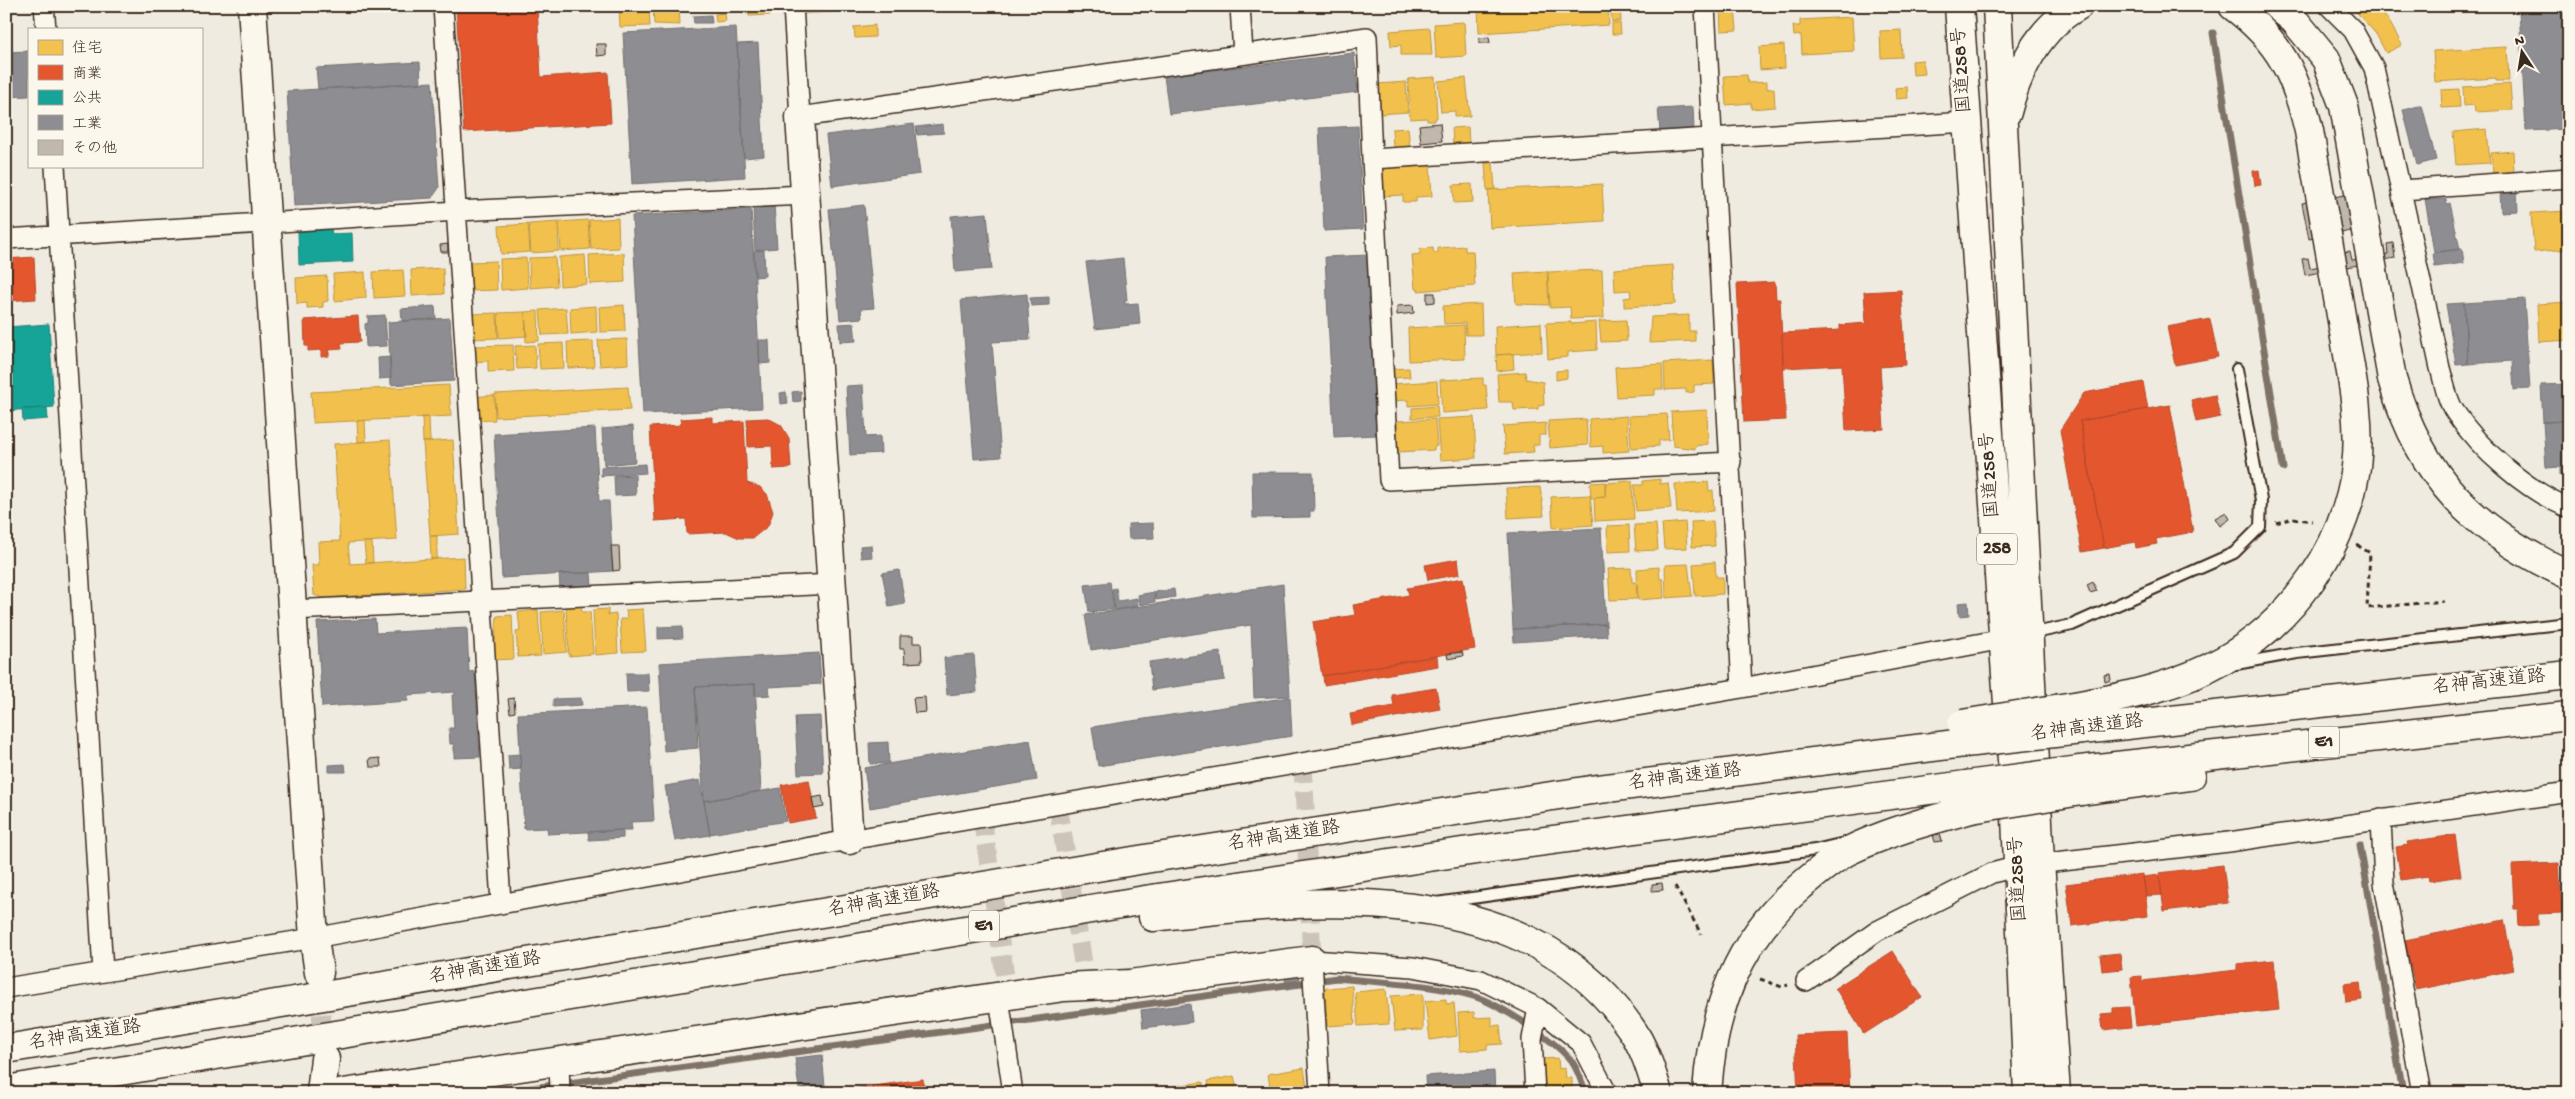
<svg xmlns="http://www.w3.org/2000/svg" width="2575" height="1099" font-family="'Gochi Hand','Klee One',sans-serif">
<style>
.homes{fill:#f2c14e;stroke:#bb9440}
.shops{fill:#e4572e;stroke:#b14a29}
.public{fill:#17a398;stroke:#227f73}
.industry{fill:#8d8d92;stroke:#746f6f}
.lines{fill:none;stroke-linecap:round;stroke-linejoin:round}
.stream{stroke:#7f7367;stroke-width:7}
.building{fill:#c0b8ad;stroke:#3b2a1e}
.street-tunnel{stroke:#ccc4b9;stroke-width:19;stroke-dasharray:19 9;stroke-linecap:butt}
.lane-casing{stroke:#3b2a1e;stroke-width:14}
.street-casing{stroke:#3b2a1e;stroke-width:22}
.secondary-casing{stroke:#3b2a1e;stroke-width:31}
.highway-casing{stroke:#3b2a1e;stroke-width:31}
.path{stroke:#3b2a1e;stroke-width:3;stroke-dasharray:5 4;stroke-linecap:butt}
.lane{stroke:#fbf7ec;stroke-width:10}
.street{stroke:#fbf7ec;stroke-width:19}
.secondary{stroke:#fbf7ec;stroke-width:28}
.highway{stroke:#fbf7ec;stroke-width:28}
.highway-bridge-casing{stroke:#3b2a1e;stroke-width:31;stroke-linecap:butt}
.highway-bridge{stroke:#fbf7ec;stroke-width:28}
.labels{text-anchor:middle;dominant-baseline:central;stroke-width:5;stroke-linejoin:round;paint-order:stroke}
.shield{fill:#fbf7ec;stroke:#75685c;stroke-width:1}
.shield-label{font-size:18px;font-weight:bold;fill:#3b2a1e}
.street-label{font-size:19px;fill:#3b2a1e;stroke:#fbf7ec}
</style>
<rect width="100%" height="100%" fill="#f0ebe0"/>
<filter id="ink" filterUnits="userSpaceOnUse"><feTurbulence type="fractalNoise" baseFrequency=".02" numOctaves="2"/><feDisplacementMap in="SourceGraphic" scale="10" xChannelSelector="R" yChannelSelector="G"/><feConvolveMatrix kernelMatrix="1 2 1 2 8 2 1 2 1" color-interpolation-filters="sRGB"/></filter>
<g filter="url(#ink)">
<path class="homes" d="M619,6H649L650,26L620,27Z
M653,6H679L680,25L654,24Z
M715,6H731L732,10L715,11Z
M748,6H781V9H769L770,15L749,16Z
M801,6H851L832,7V12L801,14Z
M1478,6H1608L1609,25L1479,33Z
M1610,6H1620L1621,21L1612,22Z
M2351,6H2376L2389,21L2402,45L2386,53L2376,34Z
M1735,8L1737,30L1721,31L1720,9Z
M725,13L726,21L716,22L715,14Z
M1852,17L1854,51L1802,54L1801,35L1794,36L1793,26H1800V20Z
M1464,22L1466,56L1436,58L1434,24Z
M1612,23H1620L1621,34H1612Z
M875,25V37L855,38L854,27Z
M1430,28L1432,55H1401V45L1391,46L1390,31Z
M1901,30L1902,57L1881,58L1880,31Z
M1784,45L1785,68L1760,70L1759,47Z
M2507,47L2509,81H2496V78L2435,82L2433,51Z
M1923,60L1925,74L1913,75L1912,61Z
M1747,75L1748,83L1767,82V89L1774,88L1775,107L1751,109V103L1726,105L1724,76Z
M1435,77L1437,118H1435V121H1427V118L1410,119L1408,79Z
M1466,78L1470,116L1455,117V111L1441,112L1438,81Z
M1406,82L1408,112L1380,114L1377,84Z
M2510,84L2512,110L2475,112L2474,105L2464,106L2463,87Z
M1907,87L1908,98L1896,99L1895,88Z
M2459,89L2460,107L2442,108L2441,90Z
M1468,127L1469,144L1453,145L1452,128Z
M1408,128L1410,147L1393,148L1392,129Z
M2487,129L2490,163L2456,165L2453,132Z
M2513,151L2514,172L2493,173L2491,153Z
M1485,163H1493L1495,189L1487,190Z
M1430,165L1432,196L1416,197V202H1403V195L1384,196L1383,167Z
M1472,184L1473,202L1454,203L1453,185Z
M1602,184L1604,221L1490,228L1488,190Z
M2569,211V249L2534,252L2531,213Z
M618,218L619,248L591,249L589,220Z
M588,220L590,249L561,251L559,222Z
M558,222L559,251L531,253L529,224Z
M528,224L530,252L501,254L499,226Z
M1465,246V251H1473L1475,286L1418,291V289H1415L1412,255L1420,254V249L1433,248L1434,253H1438V248Z
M624,253L625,282L590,284L589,255Z
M585,255L587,284L560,286L559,257Z
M555,257L557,286L530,288L529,258Z
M526,258L528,288L501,290L500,259Z
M496,261L497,290L471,291L469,262Z
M1673,265L1675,304L1624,307V298L1631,297L1630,290L1615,291L1614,269Z
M443,268L444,294L412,296L411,270Z
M403,270L405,296L374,298L373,272Z
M1602,270L1604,318L1571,319L1570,307L1550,308L1548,272Z
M1547,271L1549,305L1516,304L1514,273Z
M365,272L366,298L335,301L333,274Z
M327,276L328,301L323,302V307L307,308V303L297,304L296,278Z
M2569,302V340L2539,342L2537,304Z
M1481,304L1482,335H1466L1465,323L1444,324L1443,306Z
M624,305L625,331L600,332L599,307Z
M596,306L597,332L571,334L570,308Z
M566,308L568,334L542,335L540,310Z
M538,311L539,341L526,342L525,312Z
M525,312L527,336L499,338L498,313Z
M497,313L498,338L471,339L470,314Z
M1689,315V331H1695V341L1649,343L1651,317Z
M1626,320L1627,341L1601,342L1599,321Z
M1571,322V324L1596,322L1597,350L1568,352V357L1548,359L1546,323Z
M1541,323L1542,352L1496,355L1495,326Z
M1464,325L1465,359L1409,361L1408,328Z
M627,339L628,364L600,366L598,340Z
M593,341L594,367L568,368L567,342Z
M563,343L564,368L540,369L538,344Z
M513,345L514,371L488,372V361L472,362L471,346Z
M535,345L536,368L517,369L515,346Z
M1513,354L1514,369L1497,371L1496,355Z
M1713,360L1714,384L1694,385V392L1686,393V389L1665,390L1664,363Z
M1662,364L1663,389H1655V395L1617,397L1615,367Z
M1409,368L1410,377L1392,378L1391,369Z
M1567,370V378L1556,380V371Z
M1525,372L1526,379L1543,382L1544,405L1538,406V409L1514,410L1513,402H1499L1497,374Z
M1483,378V385H1486L1488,410L1442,413L1440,380Z
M1437,381L1438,404L1408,406V400L1392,401L1391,384Z
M449,385L451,416L313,423L311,392Z
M628,387L630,410L496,417L495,394Z
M494,395L495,420L475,421L474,397Z
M1437,406L1438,417L1412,418V408Z
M1707,410L1708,444L1695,446V449L1673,446L1671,412Z
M1667,414L1669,440H1659V446L1631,448L1629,416Z
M1627,416L1629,451L1603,453V446L1591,447L1589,419Z
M422,417H429L430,442H423Z
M1474,417L1476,458L1440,460L1437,419Z
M1435,419L1437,446L1434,447V450L1398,452L1397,421Z
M1586,419L1588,445L1550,448L1548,421Z
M365,420L366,441L358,442L357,421Z
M1546,423V435H1539V445H1533L1534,452L1505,454L1503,426Z
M390,440L397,540L348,543L350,564L464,557L465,589L322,598L314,595L312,565H319L318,542L340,541L334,444Z
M453,440L459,534L430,536L423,442Z
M1660,479V484L1668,483L1671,508L1636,511L1634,485H1643V481Z
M1632,481L1634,519L1595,521L1594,498L1605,497V483Z
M1708,482L1709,491L1713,490L1714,511L1677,513L1675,484Z
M1590,483L1606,482L1605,497L1591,498Z
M1540,487L1544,516L1508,518L1506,488Z
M1590,495L1593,525L1553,528L1551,497Z
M1713,521L1715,546L1692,547L1691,522Z
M1685,522L1687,548L1664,549L1662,524Z
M1656,524L1658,550L1636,551L1634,525Z
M1629,525L1630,551L1608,552L1607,526Z
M430,536H437V559H431Z
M364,542H372L373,563H366Z
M1715,562L1716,577H1723V594L1695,596L1693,564Z
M1688,564L1692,596L1666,598L1665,565Z
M1659,567L1660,579H1663L1664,598L1638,600L1637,569Z
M1631,568L1632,582H1636L1637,599L1610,600L1608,569Z
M581,606L582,612H590L593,654L569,656L566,607Z
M608,609V615L616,614L618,653L595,655L593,610Z
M643,609L646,651L622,652L620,619H627L626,610Z
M538,610L541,656L518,657L516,632L520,631L518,612Z
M564,610L567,652L543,654L541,612Z
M512,615L514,659L491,660L490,641H495L497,616Z
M1352,986L1355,1024L1327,1026L1325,988Z
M1386,989L1389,1024L1358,1026L1355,992Z
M1423,994V1030L1395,1031L1391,996Z
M1446,999V1004L1454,1003L1457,1036L1430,1040L1425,1001Z
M1474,1012V1018L1492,1017V1026L1500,1025L1502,1044L1487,1045V1049L1460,1051L1458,1013Z
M1558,1058L1559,1069L1565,1068L1566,1078H1572V1093H1544L1543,1059Z
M1304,1068L1308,1093H1271L1268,1074Z
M1234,1076L1238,1093H1210L1208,1081Z
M1203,1082L1204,1093H1175L1174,1086Z
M1161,1087L1162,1093H1123Z"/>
<path class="shops" d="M456,6H537L541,77L608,72L611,123L464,132Z
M2259,170L2261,185L2255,186L2253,171Z
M34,257L36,299L6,301V259Z
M1775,282L1776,299H1780L1786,420L1744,422L1737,284Z
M1901,290L1906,365L1880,367L1884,429L1846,431L1842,365L1783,368L1782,333L1840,330V325L1866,323L1864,292Z
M358,316L360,342L341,343L342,349L329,350V356L321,357V350L308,351V346H305L304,320Z
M2210,319L2218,357L2175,365L2167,327Z
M2143,382L2148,409L2080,421L2104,548L2082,552L2060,430L2084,393Z
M2215,395L2220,417L2196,422L2191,400Z
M2170,405L2193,532L2156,539L2157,544L2136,548L2135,542L2104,548L2080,421Z
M712,417V423L744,421L747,483L760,487L767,494L773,512L768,526L753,538H739L726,532L687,534L686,519L655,521L650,427L681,425L680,419Z
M768,418L781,425L789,438L791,468L773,469L772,446L748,447L747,419Z
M1458,559L1460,574L1428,580L1425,565Z
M1463,578L1475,649L1322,676L1313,622L1355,615L1353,605L1409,595L1407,588Z
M1437,656L1438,666L1324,685L1323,676Z
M1436,688L1440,709L1352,725L1350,714L1394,706L1392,695Z
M809,780L816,818L788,823L781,785Z
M2455,835L2461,876L2429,881L2428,876L2401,880L2396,847L2408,845L2407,842Z
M2559,863L2562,913L2538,914V925L2519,926L2518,909H2514L2512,865Z
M2223,865L2228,903L2164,911L2159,873Z
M2143,874L2148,916L2072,926L2066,884Z
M2159,875L2162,895L2146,896L2143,877Z
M2504,920L2514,970L2416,990L2405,940Z
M1893,951L1922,997L1864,1034L1835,988Z
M2120,953L2122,969L2102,971L2100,955Z
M2274,960L2279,1010L2136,1026L2131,977L2142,976V981L2237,970V964Z
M2360,982L2362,1000L2346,1002L2344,984Z
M2129,1007L2131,1027L2103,1030L2101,1014L2113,1013V1008Z
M1847,1033L1850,1093H1798L1795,1035Z
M923,1079L925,1093H826Z"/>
<path class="public" d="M331,229L332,234L352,233L353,262L299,265L298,231Z
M49,324L54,407L6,411V327Z
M47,408L48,419L23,421L22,409Z"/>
<path class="industry" d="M2569,8V129L2526,131L2519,11Z
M711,15L712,23H694L693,16Z
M736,27L745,177L632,184L623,33Z
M758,43L764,156L744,158L737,44Z
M29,51V96L6,97V52Z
M1354,53L1358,92L1169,114L1164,76Z
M420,62L421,83L318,89L316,68Z
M432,82L439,188L432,198L294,206L287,91Z
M2422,105L2436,160L2417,165L2403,110Z
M1693,107L1694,130L1660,132L1658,109Z
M914,124L920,174L832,186L826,135Z
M943,124L944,133L917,135L916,127Z
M1358,126L1363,229L1324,231L1319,128Z
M2517,191L2518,211L2501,212L2500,192Z
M2425,199H2446L2447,204L2450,203L2460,249L2434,252Z
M774,205L777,248L755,250L753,206Z
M864,205L874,308L861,309L862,318L840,320L829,209Z
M751,209L762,408L643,414L632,216Z
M987,213L992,269L955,272L951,216Z
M2462,249L2464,263L2435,267L2433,253Z
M764,250L765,276L755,277L754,251Z
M1368,255L1376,435L1334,437L1325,257Z
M1123,258L1127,300H1125V304L1138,303L1140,324L1095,329L1086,262Z
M1027,294L1030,340L992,342L1001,457L974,459L961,300Z
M1049,297V305L1031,306L1030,298Z
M2524,299L2530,389L2514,390L2512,361L2468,364L2464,303Z
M2464,303L2468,364L2456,365L2446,304Z
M435,306L436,319L402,321L401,309Z
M385,315L387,346L366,347L365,324L368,323V316Z
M450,318L454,381L391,385L388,322Z
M854,323L856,341L840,342L839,324Z
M759,340H769L770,363L760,364Z
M390,357L391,378L379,379L378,358Z
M2569,384V421L2543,422L2541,385Z
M863,385L866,437L880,436L881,453L850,455L846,386Z
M801,391V401L793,402L792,392Z
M786,392L788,403L781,404L780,393Z
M2569,421V476H2560V467L2546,468L2543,422Z
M633,426L635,462L604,465L602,429Z
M595,428L599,501H609L613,571L502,578L494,434Z
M645,464L646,473L601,476V467Z
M1252,472H1313L1314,511H1310V517L1253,518Z
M635,475L636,495L615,496L614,476Z
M1153,523L1154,538L1129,539L1128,524Z
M1601,528L1606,624L1513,629L1508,533Z
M871,545L872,557L861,558L860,546Z
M899,570L905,604L889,607L882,573Z
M591,573L592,587L560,589L559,574Z
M1110,582L1114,609L1089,612L1085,585Z
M1283,584L1290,696L1254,698L1251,625L1091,650L1085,615Z
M1116,588L1118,601L1137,598L1138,606L1115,610L1112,589Z
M1174,589L1175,597L1156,600L1155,592Z
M1154,592L1155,602L1140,605L1138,595Z
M1968,602L1969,615L1959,616L1958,603Z
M375,619L376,633L467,628L469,672L475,671L480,757L454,758V744H450L449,728H454L452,695H455V692L408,695V701L322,707L317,622Z
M1606,624L1607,636L1514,642L1513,629Z
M682,626L683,638L658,639V627Z
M1220,652L1225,680L1152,690L1149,662Z
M819,653L821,684L769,687L770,695L755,696V684L695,687L698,748L664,751L659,663Z
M974,655L977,692L947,695L944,658Z
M626,673H648L649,691L627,692Z
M755,684L761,791L704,801L695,687Z
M1290,697L1292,736L1098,766L1092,727Z
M581,698L582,705L553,707V699Z
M647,707L654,821L631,822L632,830H623L548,834L547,828L524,829L518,714Z
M820,716L823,773L798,774L795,717Z
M1030,740L1037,780L870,808L864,768Z
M888,742L889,763L870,764L869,743Z
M520,754L521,769L509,770L508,755Z
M345,764L346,772H329V765Z
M700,780L710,835L675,841L665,786Z
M780,788L786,821L710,834L704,801Z
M623,830V838L589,840L588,832Z
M1299,975L1301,987L1286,989L1285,977Z
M1190,1004L1192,1022L1143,1028L1141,1010Z
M822,1055L825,1086L799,1089L795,1058Z
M1494,1071L1495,1093H1426L1425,1076Z"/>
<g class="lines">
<path class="stream" d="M2213,33L2283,468
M2360,845L2403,1093
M495,1093L1337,978C1381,983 1430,983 1473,996C1497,1003 1561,1043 1574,1065C1579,1073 1582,1084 1586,1093"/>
</g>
<path class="building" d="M1489,37L1490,43H1479V38Z
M596,44H606V55L597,56Z
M1440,123L1442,141L1421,143L1419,125Z
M2371,190L2377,226L2309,239L2302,203Z
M2393,243L2395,258L2305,275L2302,259L2308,258L2310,268L2346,261L2344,252L2350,251L2352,260L2388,254L2387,244Z
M448,244V252H441L440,245Z
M1427,293H1435V302L1427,303Z
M1413,305L1414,313L1397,315V306Z
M2226,512L2230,519L2220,526L2215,518Z
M611,546H619L620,570L613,571Z
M2093,582L2097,591L2090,593L2087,585Z
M900,636H913V643H921L922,662L905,663L904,649H900Z
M1462,652L1463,656L1448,659L1447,654Z
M2110,674L2111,680L2105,682L2104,675Z
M925,697L926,712L915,713L913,698Z
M514,698L515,712L510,713L508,699Z
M380,758L381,767H370L369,759Z
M822,796L824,807L814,809L812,798Z
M1940,834L1942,841L1935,842L1933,835Z
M1662,883L1663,890L1652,891V884Z"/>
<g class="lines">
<path class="street-tunnel" d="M1303,763L1312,960
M1058,805L1087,988
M982,817L1008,997
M319,986L324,1048"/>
<defs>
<path id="lane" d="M2030,634L2072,625L2234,553L2260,527L2261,500L2237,369
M2236,664L2297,653L2569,623
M1436,903L1815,850L1840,844"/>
<path id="street" d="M44,6L46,29
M443,6L501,902
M793,6L800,117L1367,37L1372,159
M1240,6L1243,54
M1705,6L1742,688
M2329,6L2353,30L2374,68L2440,368C2444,382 2447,401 2455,412C2480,450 2527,491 2569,508
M55,166L103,972
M2402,190L2569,178
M6,239L457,211L806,195
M1731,462L1389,480L1372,159L1967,122
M292,610L833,584
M2381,819L2384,883L2422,1093
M1806,981L1877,931L1992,873L2019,866L2229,842L2569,792
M6,988L314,938L849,840L1742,688L2014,637
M999,998L1013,1093
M559,1063L560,1093
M1320,1093L1312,960L1413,967L1481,980L1538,1008L1581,1043L1607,1093
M1535,1093L1532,1039L1538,1008"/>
<path id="secondary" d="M252,6L314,938L319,973
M800,117L849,840
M321,1093L325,1059
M343,1093L1064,987L1130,984L1312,960"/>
<path id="highway" d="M1959,6L2016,817L2028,1093
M1997,6L2040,862L2056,1093
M2277,6L2294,20L2326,59L2344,106L2392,379C2422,480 2474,531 2569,575
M2007,112C2017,71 2040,27 2078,6
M2080,705C2130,696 2180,685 2224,660C2294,620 2345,547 2356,467C2362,419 2350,368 2342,321C2331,257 2320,194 2309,131C2296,75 2280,41 2233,6
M2082,730L2569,675
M2080,770L2569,716
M2081,791L2191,776
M1153,917C1313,898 1526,875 1630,1027C1644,1046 1651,1070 1658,1093
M6,1049L1151,858L1591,790L1964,743
M6,1090L1145,900L1462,852L1966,785
M1707,1093C1712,1011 1737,940 1801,886C1815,874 1830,861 1846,852C1886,832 1928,821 1971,809"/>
</defs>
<use href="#lane" class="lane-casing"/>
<use href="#street" class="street-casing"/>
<use href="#secondary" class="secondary-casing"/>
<use href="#highway" class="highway-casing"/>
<path class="path" d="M2276,523L2293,518L2312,521
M2357,545L2370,553L2367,608L2444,601
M1675,886L1701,934
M1760,979L1782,987L1788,985"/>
<use href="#lane" class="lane"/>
<use href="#street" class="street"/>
<use href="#secondary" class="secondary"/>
<use href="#highway" class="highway"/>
<defs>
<path id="highway-bridge" d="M1962,724L2080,705
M1964,743L2082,730
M1966,785L2080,770
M1971,809L2081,791"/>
</defs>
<use href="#highway-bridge" class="highway-bridge-casing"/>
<use href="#highway-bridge" class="highway-bridge"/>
</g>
</g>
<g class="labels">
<g class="shield">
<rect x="1977" y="533.5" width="40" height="31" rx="4"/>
<rect x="2309" y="726.5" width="30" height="31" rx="4"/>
<rect x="969" y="910.5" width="30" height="31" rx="4"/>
</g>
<g class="shield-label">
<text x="1997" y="549">258</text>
<text x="2324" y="742">E1</text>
<text x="984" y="926">E1</text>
</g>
<g class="street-label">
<text transform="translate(1963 70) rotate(-94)">国道258号</text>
<text transform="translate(1991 475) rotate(-94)">国道258号</text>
<text transform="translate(2489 683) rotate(-6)">名神高速道路</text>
<text transform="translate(2087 729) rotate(-7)">名神高速道路</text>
<text transform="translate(1685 778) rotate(-7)">名神高速道路</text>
<text transform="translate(1284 837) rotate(-9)">名神高速道路</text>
<text transform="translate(2019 879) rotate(-93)">国道258号</text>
<text transform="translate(884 902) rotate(-10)">名神高速道路</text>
<text transform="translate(485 969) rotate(-10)">名神高速道路</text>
<text transform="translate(85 1036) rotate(-9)">名神高速道路</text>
</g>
</g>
<rect width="2575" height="1099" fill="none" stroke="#fbf7ec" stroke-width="25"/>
<rect x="12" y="12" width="2550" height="1074" fill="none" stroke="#3b2a1e" stroke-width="2" filter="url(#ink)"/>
<rect x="28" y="28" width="175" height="140" fill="#fbf7ec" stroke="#aea59a"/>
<rect x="38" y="40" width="25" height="15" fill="#f2c14e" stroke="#aea59a"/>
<text x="72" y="52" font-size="15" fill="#3b2a1e">住宅</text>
<rect x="38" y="65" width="25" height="15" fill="#e4572e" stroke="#aea59a"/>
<text x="72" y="78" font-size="15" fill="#3b2a1e">商業</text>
<rect x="38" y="90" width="25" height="15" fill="#17a398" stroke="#aea59a"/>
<text x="72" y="102" font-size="15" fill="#3b2a1e">公共</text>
<rect x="38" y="115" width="25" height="15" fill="#8d8d92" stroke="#aea59a"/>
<text x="72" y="128" font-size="15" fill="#3b2a1e">工業</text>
<rect x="38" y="140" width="25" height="15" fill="#c0b8ad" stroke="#aea59a"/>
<text x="72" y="152" font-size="15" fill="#3b2a1e">その他</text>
<g transform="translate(2522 52) rotate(348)" stroke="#fbf7ec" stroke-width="4" paint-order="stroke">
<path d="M0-4L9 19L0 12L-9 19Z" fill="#3b2a1e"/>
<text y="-8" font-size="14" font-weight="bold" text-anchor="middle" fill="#3b2a1e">N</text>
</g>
</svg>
